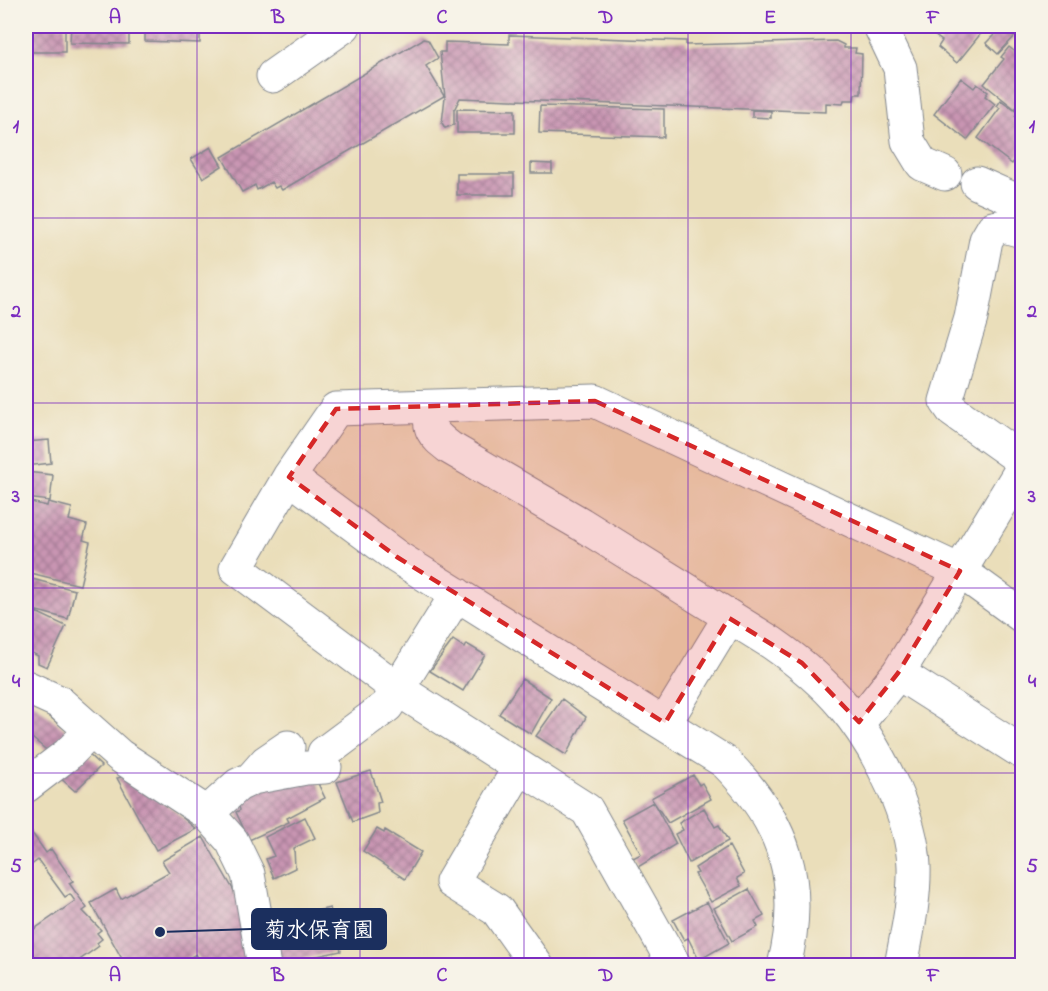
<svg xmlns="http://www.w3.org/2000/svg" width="1048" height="991" font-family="'Indie Flower','Klee One',sans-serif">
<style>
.building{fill:url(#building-cross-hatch)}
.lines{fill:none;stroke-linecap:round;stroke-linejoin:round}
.minor-casing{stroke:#82868c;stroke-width:35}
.minor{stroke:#fff;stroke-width:33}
.marked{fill:#d62828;fill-opacity:0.2;stroke:#d62828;stroke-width:4.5;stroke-dasharray:12 8;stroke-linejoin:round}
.grid{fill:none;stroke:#7b2cbf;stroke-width:1.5;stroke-opacity:0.55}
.leader{fill:none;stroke:#1b2f5e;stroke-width:2}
.callout-dot{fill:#1b2f5e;stroke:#f7f3e8;stroke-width:2}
.callout{fill:#1b2f5e;stroke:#1b2f5e;stroke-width:2}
.callout-label{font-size:22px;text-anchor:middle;font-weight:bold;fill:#fff}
.neatline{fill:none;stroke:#7b2cbf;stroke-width:2}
.grid-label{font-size:20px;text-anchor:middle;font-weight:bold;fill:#7b2cbf}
</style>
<defs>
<pattern id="building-cross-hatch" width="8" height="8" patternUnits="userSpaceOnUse" patternTransform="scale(1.5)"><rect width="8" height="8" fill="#c995b2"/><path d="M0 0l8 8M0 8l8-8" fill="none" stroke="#a27a94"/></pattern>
</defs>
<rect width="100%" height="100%" fill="#f7f3e8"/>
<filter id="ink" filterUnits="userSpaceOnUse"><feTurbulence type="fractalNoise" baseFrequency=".0167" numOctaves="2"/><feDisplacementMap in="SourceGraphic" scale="12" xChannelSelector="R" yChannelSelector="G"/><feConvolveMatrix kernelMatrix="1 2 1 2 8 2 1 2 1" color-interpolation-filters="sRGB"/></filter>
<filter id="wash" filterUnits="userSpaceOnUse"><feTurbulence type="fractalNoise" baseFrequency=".008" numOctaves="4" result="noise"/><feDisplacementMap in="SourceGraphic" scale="24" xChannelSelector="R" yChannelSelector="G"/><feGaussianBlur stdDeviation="1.35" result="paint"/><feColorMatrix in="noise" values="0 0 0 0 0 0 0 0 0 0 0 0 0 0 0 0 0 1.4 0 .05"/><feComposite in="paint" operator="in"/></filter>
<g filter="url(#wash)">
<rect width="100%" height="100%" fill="#eadeba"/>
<g id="blocks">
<path class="building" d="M26,26H65V52H26Z
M71,26H129V44L70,43Z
M145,26H200V43L145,41Z
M929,26H987L957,63L938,47L942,41L926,29Z
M1003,26L1016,35L998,54L986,43Z
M509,35L686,41V45L836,41L844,45V48H856L855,53L862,54L861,94H855L854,100H844L843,104L826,103V112L460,98L454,110V125L445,128L442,123L445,97L440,52H445V42L509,44Z
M423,39L428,40L438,58L426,66L444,96L282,190L279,186L275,188L271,182L257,190L255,185L242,192L222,157Z
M1009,47L1022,57V100L1015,109L984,84L1004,59L1001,57Z
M961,78L974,88L977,84L988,92L985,96L995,104L967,140L934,114Z
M1001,100L1018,113L1015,116L1022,121V150L1012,164L978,138L1000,108L997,106Z
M540,106L664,109V137L539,133Z
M457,109L515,110V133H457Z
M752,110L771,111V118L752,117Z
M211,147L222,166L203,178L191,159Z
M531,163L552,164V173H531Z
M457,174H514V195H457Z
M49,440L51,463L26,466V442Z
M26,472L53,475L50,501L26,498Z
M31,502L47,506L48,502L72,508L69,520L87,525L83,540L90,542L80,585L26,572V510L28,511Z
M32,579L75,590L68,619L26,608V587Z
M36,612L66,626L47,667L38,663V656L26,650V632Z
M453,640L465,648L467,644L485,655L463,691L430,671Z
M522,679L551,698L531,734L499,714Z
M26,697L68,732L50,753L26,733Z
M562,699L586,717L566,755L536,736Z
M84,750L101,766L75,791L58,776Z
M371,771L381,802L377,803L378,813L353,822L337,782Z
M313,773L325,798L287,818L289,822L249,840L236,812L240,810L237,797Z
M693,775L699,785L702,783L711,799L668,823L651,798Z
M122,777L171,808L196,829L156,850L117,778Z
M653,802L676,844L638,867L633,858L641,854L622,819Z
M704,808L715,827L719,825L728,841L689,863L675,834L683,830L679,823Z
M305,817L315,838L294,848L295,868L274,878L266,859L274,856L265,837Z
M377,829L384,833L385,830L421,852L405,879L363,851Z
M32,833L46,853L51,849L73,881L69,883L87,908L83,911L101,930L97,933L102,939L97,943L99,946L77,962L80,966H26V931L27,934L75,901L70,894L65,897L38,860L26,869V837Z
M203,837L238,898L250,966H203L196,954L175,966H126L91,903L116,889L121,899L169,872L162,861Z
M729,846L744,874L737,878L741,886L711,902L695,874L698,873L695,868Z
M749,889L764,916L755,921L758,927L732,941L714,908Z
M707,902L729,943L699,960L688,938L684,940L673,920Z
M330,908L341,951L303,959L305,964L277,966L268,924L275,922L274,916L295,912L296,916Z"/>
</g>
</g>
<g filter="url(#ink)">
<use href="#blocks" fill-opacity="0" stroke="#82868c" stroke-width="1.5"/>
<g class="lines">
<defs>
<path id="minor" d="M880,26L900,68L908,141L922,164L945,174
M273,76L344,26
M977,183L1022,203
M431,407C429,431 431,433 450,448L581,524L772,643C831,684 863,722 893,787C904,812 913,839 914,866C915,900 907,933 901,966
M289,477L397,557L725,762C785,822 805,883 784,966
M898,673L1022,752
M26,687L59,702L120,756L207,813L232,841L248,874L264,966
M859,722L898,673L1020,472L1022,465L1015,455L953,411L946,401L971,318L986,240L993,228L1004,226L1022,231
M665,723L729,618
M324,753L387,706L457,594
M519,768L452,882L497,910L537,966
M252,778L306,768L325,767
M26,786L68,754L91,731
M207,813L238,785L251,779L266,762L288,747
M675,966L587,810L399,690L236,568L289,477L336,409L595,401L960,571L1022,616"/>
</defs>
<use href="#minor" class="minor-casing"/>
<use href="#minor" class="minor"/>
</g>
</g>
<path class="marked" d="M595,401L960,571L898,673L859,722L802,663L729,618L665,723L397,557L289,477L336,409Z"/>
<path class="grid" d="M197,26V966M360,26V966M524,26V966M688,26V966M851,26V966M26,218H1022M26,403H1022M26,588H1022M26,773H1022"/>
<path class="leader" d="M160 932L252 929"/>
<circle class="callout-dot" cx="160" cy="932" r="6"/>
<rect class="callout" x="252" y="909" width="134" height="40" rx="6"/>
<g class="callout-label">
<text x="319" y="937">菊水保育園</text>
</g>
<rect width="1048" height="991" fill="none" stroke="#f7f3e8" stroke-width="66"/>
<rect x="33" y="33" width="982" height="925" class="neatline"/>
<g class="grid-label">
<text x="115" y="23">A</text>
<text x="278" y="23">B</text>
<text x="442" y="23">C</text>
<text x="606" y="23">D</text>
<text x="770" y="23">E</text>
<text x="933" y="23">F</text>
<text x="16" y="132">1</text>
<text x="1032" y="132">1</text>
<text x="16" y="317">2</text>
<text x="1032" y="317">2</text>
<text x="16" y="502">3</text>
<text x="1032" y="502">3</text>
<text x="16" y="687">4</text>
<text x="1032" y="687">4</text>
<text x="16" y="872">5</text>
<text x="1032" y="872">5</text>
<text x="115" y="981">A</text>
<text x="278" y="981">B</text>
<text x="442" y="981">C</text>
<text x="606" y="981">D</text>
<text x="770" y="981">E</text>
<text x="933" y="981">F</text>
</g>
</svg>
